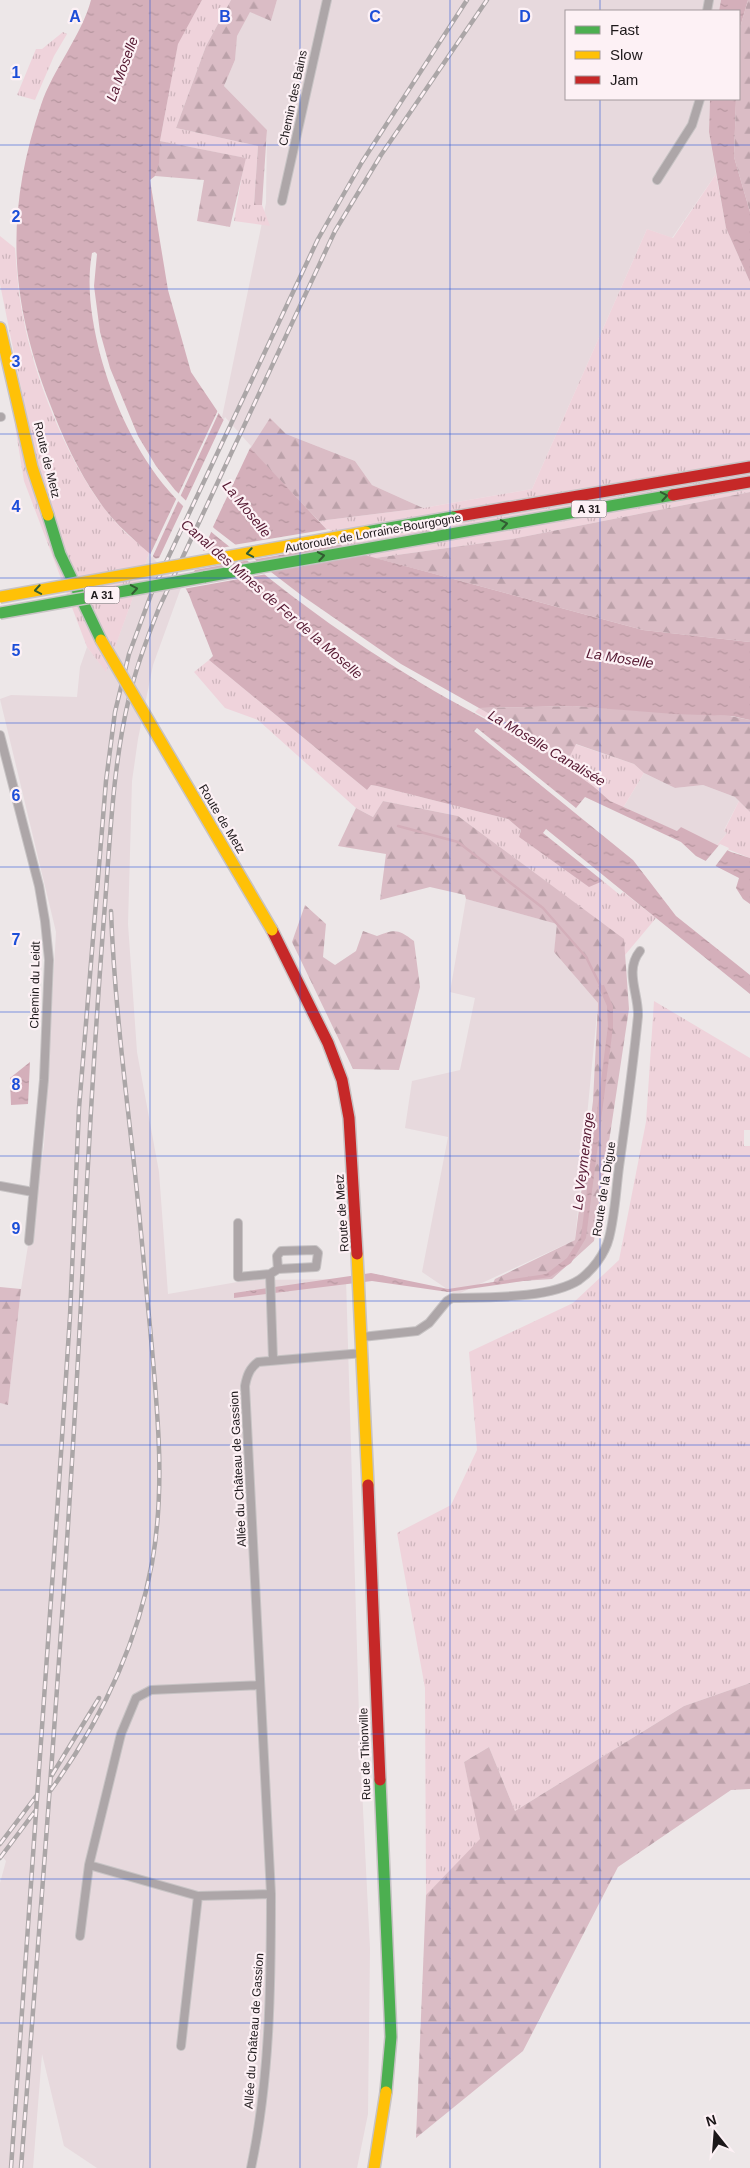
<svg xmlns="http://www.w3.org/2000/svg" width="750" height="2168" font-family="Arial,sans-serif">
<style>
.built{fill:#e7d9dd}
.grass{fill:url(#grass-tufts)}
.forest{fill:url(#forest-firs)}
.water{fill:url(#water-ripples)}
.pier{fill:#ede7e8}
.lines{fill:none;stroke-linecap:round;stroke-linejoin:round}
.stream{stroke:#d4afba;stroke-width:2.5}
.street-casing{stroke:#c7c3c4;stroke-width:10}
.fast-casing{stroke:#c7c3c4;stroke-width:14}
.slow-casing{stroke:#c7c3c4;stroke-width:14}
.jam-casing{stroke:#c7c3c4;stroke-width:14}
.street{stroke:#ada6a8;stroke-width:8}
.fast{stroke:#4caf50;stroke-width:11}
.slow{stroke:#ffc107;stroke-width:11}
.jam{stroke:#c62828;stroke-width:11}
.rail-casing{stroke:#aba6a7;stroke-width:4.5}
.rail{stroke:#fdf1f5;stroke-width:2.5;stroke-dasharray:8;stroke-linecap:butt}
.fast-bridge-casing{stroke:#c7c3c4;stroke-width:14;stroke-linecap:butt}
.slow-bridge-casing{stroke:#c7c3c4;stroke-width:14;stroke-linecap:butt}
.fast-bridge{stroke:#4caf50;stroke-width:11}
.slow-bridge{stroke:#ffc107;stroke-width:11}
.oneway{stroke:#325c32}
.grid{fill:none;stroke:#1d4ed8;stroke-width:1;stroke-opacity:0.55}
.labels{text-anchor:middle;dominant-baseline:central;stroke-width:4.5;stroke-linejoin:round;paint-order:stroke}
.shield{fill:#fdf1f5;stroke:#60595c;stroke-width:1}
.shield-label{font-size:11px;font-weight:bold;fill:#1d181a}
.street-label{font-size:12px;fill:#1d181a;stroke:#fdf1f5}
.water-label{font-size:14px;font-style:italic;fill:#551831;stroke:#fdf1f5}
.grid-label{font-size:16px;text-anchor:middle;font-weight:bold;fill:#1d4ed8;stroke:#fdf1f5;stroke-width:4.5;stroke-linejoin:round;paint-order:stroke}
</style>
<defs>
<pattern id="grass-tufts" width="24" height="20" patternUnits="userSpaceOnUse" patternTransform="scale(1.25)"><rect width="24" height="20" fill="#efd3db"/><path d="M3 7l-1-3M5 7V3M7 7l1-3M15 17l-1-3M17 17v-4M19 17l1-3" fill="none" stroke="#ccb4bb"/></pattern>
<pattern id="forest-firs" width="22" height="20" patternUnits="userSpaceOnUse" patternTransform="scale(1.25)"><rect width="22" height="20" fill="#dabcc5"/><path d="M5 1l3.5 6h-7zM16 11l3.5 6h-7z" fill="#bba1a9"/></pattern>
<pattern id="water-ripples" width="26" height="14" patternUnits="userSpaceOnUse" patternTransform="scale(1.25)"><rect width="26" height="14" fill="#d4afba"/><path d="M2 4q2-2 4 0t4 0M15 11q2-2 4 0t4 0" fill="none" stroke="#b6969f"/></pattern>
</defs>
<rect width="100%" height="100%" fill="#ede7e8"/>
<path class="built" d="M277,0H721L719,11H566V99H710L709,132L716,174L672,238L647,229L532,489L423,508L372,485L355,461L286,434L270,419L250,449L222,417L266,203L267,130L224,86L235,60L236,36L250,11L271,21Z
M150,551L182,585L153,665L138,739L132,781L128,924L137,1052L159,1172L168,1294L249,1280L346,1279L360,1749L370,1949L368,2114L357,2168H97L64,2146L42,2054L33,2168H0V1883L6,1861L0,1854V1403L8,1404L21,1289L44,1146L56,932L0,699L11,695L77,697L80,667L87,647L106,671Z
M644,773L675,788L703,785L735,797L739,801L724,830L727,833L717,845L681,827L677,831L623,808Z
M466,899L558,924L554,952L598,1003L575,1240L456,1295L422,1272L448,1137L405,1128L412,1081L460,1070L475,998L450,992Z"/>
<path class="grass" d="M202,0H231L206,46L176,128L258,146L254,205H262L270,226L234,221L245,158L160,141L178,43Z
M63,32L67,34L54,56L35,100L17,95L36,49H42Z
M716,174L726,228L750,282V492L512,539L375,558L346,550L319,521L423,508L532,489L647,229L673,238Z
M0,236L15,248C17,271 18,293 23,316C34,381 76,484 123,530C130,538 141,545 150,551L106,672L87,647L24,481L15,426L22,393L0,284Z
M209,660L367,790L371,785L377,786L508,819L521,830L519,837L588,886L603,881L620,895L623,892L656,918L625,955L623,939L458,816L383,801L373,817L356,808L258,720L225,708L194,672Z
M479,708L538,742L570,756L575,744L634,764L644,773L623,808L610,801L593,786L562,765L560,759L475,712Z
M739,801L750,812V858L717,845L727,833L724,831Z
M654,1001L750,1058V1130H744V1146H750V1683L684,1706L515,1811L489,1747L464,1762L481,1839L426,1895L425,1688L397,1533L451,1505L477,1450L469,1352L573,1303L619,1260L646,1122Z"/>
<path class="forest" d="M231,0H277L271,21L250,12L237,36L235,60L224,86L267,130L262,205H254L258,146L176,128L206,46Z
M748,0H750V212L734,157L736,99H739V31Z
M160,141L246,158L230,227L197,221L204,180L155,176Z
M270,418L286,434L355,461L372,485L423,508L319,521L250,449Z
M750,492V642L643,630L375,558L512,539Z
M573,706L730,716L750,720V812L735,797L703,785L675,788L644,773L634,764L576,744L570,756L538,742L479,708Z
M383,801L458,816L624,939L629,1009L594,1241L552,1279L493,1283L495,1279L575,1240L593,1101L598,1003L554,952L557,924L466,899L465,895L430,887L380,900L386,854L338,846L356,808L373,817Z
M305,905L326,924L323,957L335,965L356,951L363,931L377,936C395,929 398,929 414,941L420,987L399,1070L353,1069L292,942Z
M0,1287L21,1289L8,1405L0,1403Z
M750,1683V1789L731,1790L618,1867L523,2051L416,2138L426,1895L480,1839L464,1762L489,1747L515,1811L684,1706Z"/>
<path class="water" d="M91,0H202L178,44L160,141L159,163L155,176L150,180L168,290L191,372L222,418L346,550L643,630L750,642V720L732,716L674,714L573,706L479,708L401,664L301,595L215,529L175,490L156,466L138,436L110,368L100,332L94,286L97,254L95,252L92,253C86,287 92,321 100,354C113,402 136,453 169,491C194,520 225,543 254,566C303,606 354,642 408,675C457,706 510,731 560,759L563,765L593,786L610,801L677,831L681,827L731,852L750,858V904L743,899L736,888L739,878L696,856L681,842L585,797L576,808L477,728L474,731L633,860L676,916L750,975V994L546,829L543,833L603,881L589,887L519,837L521,830L508,819L377,786L371,785L367,790L209,660L213,656C207,641 201,625 195,610C192,604 190,595 186,589C182,583 176,578 171,573C147,549 118,530 99,501C78,471 63,438 50,404C9,298 5,213 41,105C53,69 82,35 91,0Z
M721,0H748L739,31V11H719Z
M710,99H736L734,157L750,212V282L726,228L709,132Z
M604,985L613,1006V1027L586,1238L571,1263L550,1277L448,1292L372,1281L234,1298V1293L371,1273L448,1289L546,1274L567,1258L581,1236L608,1026L607,1006L598,986Z
M30,1062L28,1104L11,1105L10,1078Z"/>
<path class="pier" d="M219,408L220,410L152,558L150,555L155,544Z
M225,417L251,446L212,529L193,511L212,530L203,551L232,546L250,560L195,570L193,573L253,563L267,574L183,589L154,559L159,558Z
M329,529L344,544L251,560L233,545Z
M720,844L729,848L714,868L704,863Z"/>
<g class="lines">
<path class="stream" d="M398,826L458,842L543,908L586,957L601,987"/>
<defs>
<path id="street" d="M707,11L709,0
M657,180L692,125L700,99
M282,201L327,0
M0,417H1
M0,735L39,886L45,921L49,960L44,1080L29,1241
M0,1186L33,1192
M238,1223V1277L270,1274L273,1359
M270,1274L278,1269L316,1267L318,1253L315,1250L281,1251L277,1256L278,1269
M362,1337L417,1331L429,1323L447,1301L452,1298C487,1297 549,1299 579,1280C592,1271 605,1254 609,1238C615,1215 616,1190 619,1167C626,1117 633,1067 638,1016C639,994 624,971 640,951
M89,1865L121,1734L136,1698L151,1690L260,1685
M80,1936L89,1865L198,1896L271,1894
M181,2046L198,1896
M251,2168C270,2079 271,1985 271,1894L245,1386C247,1375 250,1368 258,1362L363,1353"/>
<path id="fast" d="M48,515L60,554L101,640
M204,577L673,495
M380,1780L391,2037L386,2092"/>
<path id="slow" d="M0,328L32,467L48,515
M357,1254L368,1485
M374,2168L386,2092"/>
<path id="jam" d="M673,495L750,482
M453,517L750,467
M272,930L328,1043L342,1080L349,1118L357,1254
M368,1485L380,1780"/>
</defs>
<use href="#street" class="street-casing"/>
<use href="#fast" class="fast-casing"/>
<use href="#slow" class="slow-casing"/>
<use href="#jam" class="jam-casing"/>
<use href="#street" class="street"/>
<use href="#fast" class="fast"/>
<use href="#slow" class="slow"/>
<use href="#jam" class="jam"/>
<defs>
<path id="rail" d="M52,1775L99,1698
M51,1790C100,1722 137,1645 152,1563C166,1485 157,1406 150,1327C144,1267 139,1206 132,1146C123,1068 114,990 111,911
M0,1844L37,1795
M0,1858L36,1810
M11,2168L57,1514L70,1316L79,1108L106,781L115,712L129,654L152,592L318,239L362,162L467,0
M21,2168C43,1880 66,1592 81,1303C87,1174 94,1046 104,917C110,844 112,769 129,698C136,667 147,638 159,608L335,231L381,155L487,0"/>
</defs>
<use href="#rail" class="rail-casing"/>
<use href="#rail" class="rail"/>
<defs>
<path id="fast-bridge" d="M366,532L453,517
M0,613L204,577"/>
<path id="slow-bridge" d="M0,597L366,532
M101,640L272,930"/>
</defs>
<use href="#fast-bridge" class="fast-bridge-casing"/>
<use href="#slow-bridge" class="slow-bridge-casing"/>
<use href="#fast-bridge" class="fast-bridge"/>
<use href="#slow-bridge" class="slow-bridge"/>
</g>
<defs><path id="oneway-chevron" d="M-2-3.5L2.5 0L-2 3.5" fill="none" stroke-width="1.6" stroke-linecap="round" stroke-linejoin="round" transform="scale(1.25)"/></defs>
<g class="oneway">
<use href="#oneway-chevron" transform="translate(664 496) rotate(-10)"/>
<use href="#oneway-chevron" transform="translate(504 524) rotate(-10)"/>
<use href="#oneway-chevron" transform="translate(250 553) rotate(170)"/>
<use href="#oneway-chevron" transform="translate(321 556) rotate(-10)"/>
<use href="#oneway-chevron" transform="translate(134 589) rotate(-10)"/>
<use href="#oneway-chevron" transform="translate(38 590) rotate(170)"/>
</g>
<path class="grid" d="M150,0V2168M300,0V2168M450,0V2168M600,0V11M600,99V2168M0,145H750M0,289H750M0,434H750M0,578H750M0,723H750M0,867H750M0,1012H750M0,1156H750M0,1301H750M0,1445H750M0,1590H750M0,1734H750M0,1879H750M0,2023H750"/>
<g class="labels">
<g class="shield">
<rect x="571.5" y="500.5" width="35" height="17" rx="4"/>
<rect x="84.5" y="586.5" width="35" height="17" rx="4"/>
</g>
<g class="shield-label">
<text x="589" y="509">A 31</text>
<text x="102" y="595">A 31</text>
</g>
<g class="street-label">
<text transform="translate(293 98) rotate(-78)">Chemin des Bains</text>
<text transform="translate(47 460) rotate(76)">Route de Metz</text>
<text transform="translate(373 533) rotate(-10)">Autoroute de Lorraine-Bourgogne</text>
<text transform="translate(222 819) rotate(59)">Route de Metz</text>
<text transform="translate(35 985) rotate(-89)">Chemin du Leidt</text>
<text transform="translate(604 1189) rotate(-81)">Route de la Digue</text>
<text transform="translate(342 1213) rotate(-94)">Route de Metz</text>
<text transform="translate(238 1469) rotate(-93)">Allée du Château de Gassion</text>
<text transform="translate(365 1754) rotate(-92)">Rue de Thionville</text>
<text transform="translate(254 2031) rotate(-86)">Allée du Château de Gassion</text>
</g>
<g class="water-label">
<text transform="translate(122 69) rotate(-70)">La Moselle</text>
<text transform="translate(247 509) rotate(51)">La Moselle</text>
<text transform="translate(272 599) rotate(41)">Canal des Mines de Fer de la Moselle</text>
<text transform="translate(620 658) rotate(9)">La Moselle</text>
<text transform="translate(547 748) rotate(31)">La Moselle Canalisée</text>
<text transform="translate(583 1161) rotate(-83)">Le Veymerange</text>
</g>
</g>
<g class="grid-label">
<text x="75" y="22">A</text>
<text x="225" y="22">B</text>
<text x="375" y="22">C</text>
<text x="525" y="22">D</text>
<text x="16" y="78">1</text>
<text x="16" y="222">2</text>
<text x="16" y="367">3</text>
<text x="16" y="512">4</text>
<text x="16" y="656">5</text>
<text x="16" y="801">6</text>
<text x="16" y="945">7</text>
<text x="16" y="1090">8</text>
<text x="16" y="1234">9</text>
</g>
<rect x="565" y="10" width="175" height="90" fill="#fdf1f5" stroke="#a39a9d"/>
<rect x="575" y="26" width="25" height="8" fill="#4caf50" stroke="#a39a9d"/>
<text x="610" y="35" font-size="15" fill="#1d181a">Fast</text>
<rect x="575" y="51" width="25" height="8" fill="#ffc107" stroke="#a39a9d"/>
<text x="610" y="60" font-size="15" fill="#1d181a">Slow</text>
<rect x="575" y="76" width="25" height="8" fill="#c62828" stroke="#a39a9d"/>
<text x="610" y="85" font-size="15" fill="#1d181a">Jam</text>
<g transform="translate(715 2133) rotate(343)" stroke="#fdf1f5" stroke-width="4" paint-order="stroke">
<path d="M0-4L9 19L0 12L-9 19Z" fill="#1d181a"/>
<text y="-8" font-size="14" font-weight="bold" text-anchor="middle" fill="#1d181a">N</text>
</g>
</svg>
